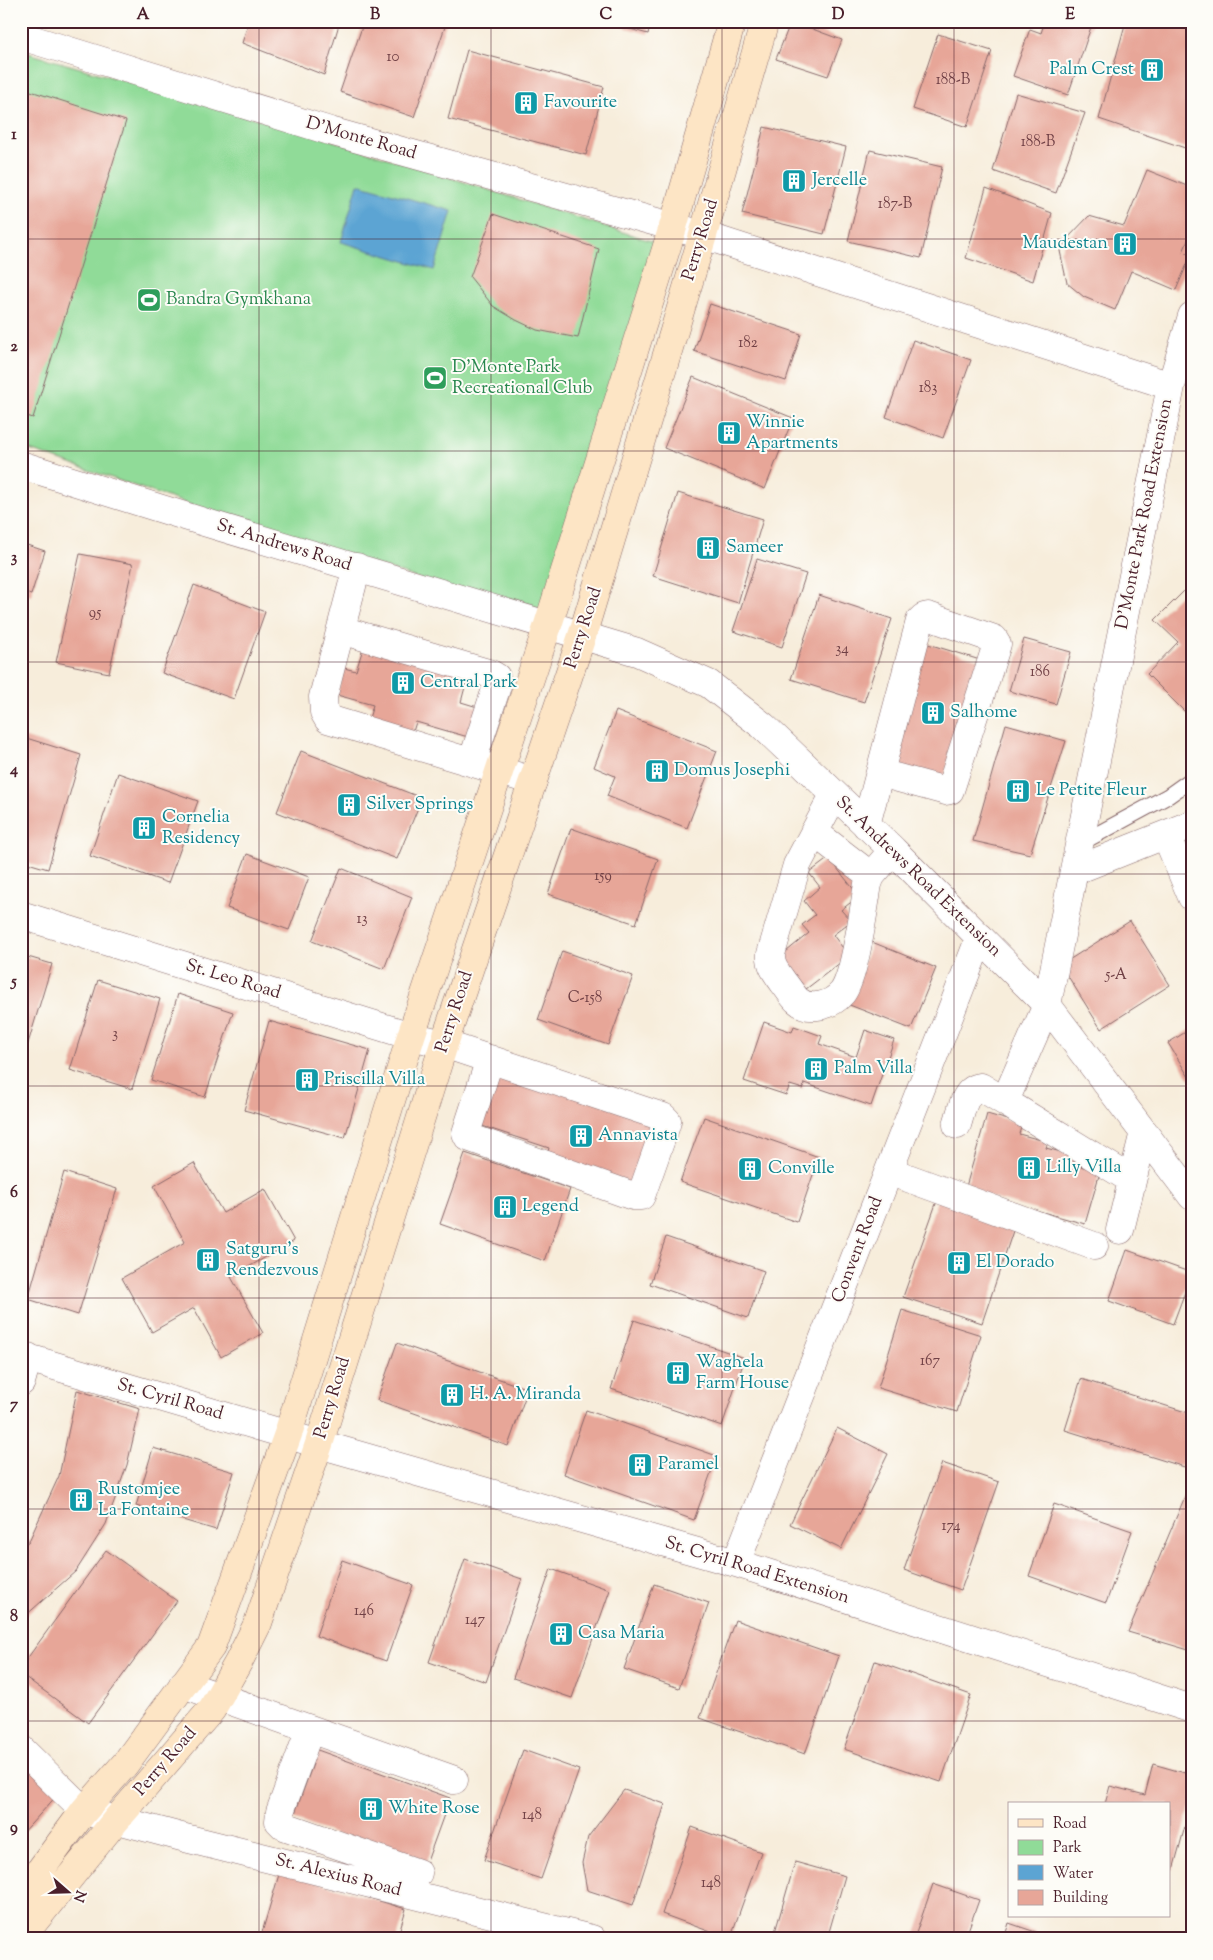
<svg xmlns="http://www.w3.org/2000/svg" width="1213" height="1960" font-family="'Sorts Mill Goudy',serif">
<style>
.green{fill:#90db98;stroke:#6d7d62}
.water{fill:#5ca4d3;stroke:#53627f}
.building{fill:#e7a698}
.lines{fill:none;stroke-linecap:round;stroke-linejoin:round}
.lane-casing{stroke:#876769;stroke-width:17}
.street-casing{stroke:#876769;stroke-width:29}
.secondary-casing{stroke:#876769;stroke-width:29}
.lane{stroke:#fff;stroke-width:15}
.street{stroke:#fff;stroke-width:28}
.secondary{stroke:#fde5c5;stroke-width:28}
.grid{fill:none;stroke:#4a1f2b;stroke-width:1;stroke-opacity:0.55}
.labels{text-anchor:middle;dominant-baseline:central;stroke-width:4;stroke-linejoin:round;paint-order:stroke}
.number-label{font-size:15px;fill:#714146}
.culture-label{font-size:18px;fill:#0d838f;stroke:#fdfcf7;text-anchor:start}
.street-label{font-size:18px;fill:#4a1f2b;stroke:#fdfcf7}
.leisure-label{font-size:18px;fill:#27864d;stroke:#fdfcf7;text-anchor:start}
.neatline{fill:none;stroke:#4a1f2b;stroke-width:2}
.grid-label{font-size:16px;text-anchor:middle;font-weight:bold;fill:#4a1f2b}
</style>
<rect width="100%" height="100%" fill="#fdfcf7"/>
<filter id="ink" filterUnits="userSpaceOnUse"><feTurbulence type="fractalNoise" baseFrequency=".02" numOctaves="2"/><feDisplacementMap in="SourceGraphic" scale="10" xChannelSelector="R" yChannelSelector="G"/><feConvolveMatrix kernelMatrix="1 2 1 2 8 2 1 2 1" color-interpolation-filters="sRGB"/></filter>
<filter id="wash" filterUnits="userSpaceOnUse"><feTurbulence type="fractalNoise" baseFrequency=".0096" numOctaves="4" result="noise"/><feDisplacementMap in="SourceGraphic" scale="20" xChannelSelector="R" yChannelSelector="G"/><feGaussianBlur stdDeviation="1.12" result="paint"/><feColorMatrix in="noise" values="0 0 0 0 0 0 0 0 0 0 0 0 0 0 0 0 0 1.4 0 .05"/><feComposite in="paint" operator="in"/></filter>
<g filter="url(#wash)">
<rect width="100%" height="100%" fill="#f7eddb"/>
<path class="green" d="M21,51L327,139L661,244L539,617L211,512L21,447Z"/>
<path class="water" d="M358,184L452,211L434,270L341,242Z"/>
<g id="blocks">
<path class="building" d="M175,21H189L188,26Z
M249,21H340L324,75L242,43Z
M364,21H447L414,117L340,92Z
M601,21H651L648,34Z
M791,21L842,40L828,76L776,59Z
M1045,21H1093L1068,95L1013,76L1030,29L1041,33Z
M1126,21H1192L1191,150L1099,119Z
M938,34L992,51L967,127L913,109Z
M467,50L604,87L586,155L448,119Z
M21,88L126,121L33,418L21,414Z
M1016,93L1085,113L1056,193L993,171Z
M764,127L846,147L824,234L742,214Z
M870,150L942,167L921,258L848,241Z
M1147,170L1192,188V231L1183,252L1191,255L1176,290L1131,271L1115,310L1084,297L1067,283L1060,251L1068,238L1089,216L1124,226Z
M986,188L1052,213L1033,281L966,258Z
M493,214L599,249L578,338L537,330L516,320L493,306L470,277Z
M710,304L801,334L786,381L694,351Z
M913,340L971,360L943,438L886,417Z
M693,377L793,418L765,489L664,448Z
M678,493L763,519L738,603L653,576Z
M21,543L45,551L31,595L21,592Z
M80,554L133,564L109,673L56,662Z
M757,559L806,574L782,647L733,631Z
M194,585L265,612L234,699L162,673Z
M1188,587L1192,591V719L1147,674L1178,642L1155,620Z
M819,595L892,619L864,702L791,679Z
M1024,639L1071,652L1056,704L1009,691Z
M365,642L469,672L461,702L484,709L475,739L416,722L411,738L367,725L373,705L337,695L344,668L356,671Z
M925,643L980,660L942,784L886,767Z
M616,711L717,751L687,828L607,796L615,776L594,767Z
M1006,724L1066,741L1030,854L973,841Z
M23,737L81,755L48,869L21,861V744Z
M301,751L422,798L397,859L277,812Z
M118,773L198,801L168,883L90,856Z
M571,828L658,859L636,924L548,894Z
M247,854L309,877L289,930L227,908Z
M829,858L859,896L841,910L851,921L833,935L849,956L806,989L781,956L809,933L802,925L815,915L804,901L820,887L809,873Z
M341,868L412,897L384,969L312,941Z
M1130,921L1170,985L1101,1029L1061,965Z
M872,942L936,968L911,1029L847,1004Z
M562,951L633,976L608,1045L538,1020Z
M21,955L52,964L23,1060L21,1059Z
M98,980L160,999L132,1089L70,1070Z
M178,994L233,1012L205,1097L151,1080Z
M269,1021L370,1050L345,1138L244,1110Z
M764,1022L792,1032L794,1026L822,1036L819,1044L856,1057L865,1030L894,1040L871,1106L804,1083L803,1089L790,1085L786,1095L744,1081Z
M1192,1028V1082L1168,1043Z
M494,1068L654,1120L632,1188L545,1160L549,1148L476,1124Z
M987,1114L1022,1124L1019,1134L1048,1142L1046,1148L1076,1156L1073,1164L1100,1172L1085,1224L965,1190Z
M704,1117L819,1157L797,1222L680,1182Z
M465,1153L570,1189L545,1261L440,1224Z
M194,1163L223,1213L265,1189L294,1241L231,1277L263,1333L221,1357L194,1308L152,1332L122,1278L185,1242L154,1186Z
M64,1172L117,1189L78,1315L28,1299Z
M938,1198L1014,1228L982,1323L903,1297Z
M666,1237L764,1271L748,1318L650,1284Z
M1127,1250L1192,1273L1173,1324L1109,1301Z
M902,1310L981,1335L957,1412L878,1388Z
M634,1320L745,1358L722,1426L611,1389Z
M397,1343L528,1389L508,1446L377,1400Z
M1081,1379L1192,1414L1191,1469L1065,1430Z
M77,1390L140,1409L127,1465L106,1524L76,1571L24,1617L21,1613V1547L29,1541L59,1476Z
M586,1410L717,1456L694,1520L564,1474Z
M837,1428L888,1454L841,1549L790,1524Z
M153,1448L234,1472L216,1530L136,1506Z
M942,1463L999,1482L961,1590L904,1570Z
M1189,1487L1192,1488V1651L1128,1632Z
M1054,1504L1132,1531L1106,1603L1029,1576Z
M106,1550L177,1601L88,1723L21,1674V1667Z
M465,1559L522,1579L486,1682L429,1662Z
M342,1560L413,1585L386,1661L316,1636Z
M551,1569L610,1590L572,1698L513,1678Z
M654,1584L709,1603L679,1688L624,1669Z
M735,1620L839,1656L805,1754L700,1718Z
M875,1661L971,1695L941,1782L844,1749Z
M312,1748L450,1798L425,1867L293,1819L313,1764L307,1762Z
M523,1750L579,1770L541,1879L484,1860Z
M21,1756L60,1792L21,1835Z
M1153,1764L1192,1775V1801L1173,1870L1169,1869V1804H1105L1110,1786L1145,1795Z
M624,1790L665,1804L633,1905L587,1890L582,1863L588,1837Z
M692,1827L761,1852L730,1939L662,1914Z
M795,1862L845,1876L827,1939H773Z
M280,1871L406,1909L397,1939H270L261,1936Z
M933,1884L979,1900L965,1939H914Z
M1009,1923L1053,1938V1939H1004Z"/>
</g>
</g>
<g filter="url(#ink)">
<use href="#blocks" fill-opacity="0" stroke="#876769" stroke-width="1"/>
<g class="lines">
<defs>
<path id="lane" d="M1079,844L1168,796L1192,779"/>
<path id="street" d="M21,36L330,131L703,235L1171,386
M21,465L207,523L637,652L709,684L763,726L893,850L1047,1005L1192,1196
M357,567L323,697L324,712L328,719L533,781
M341,630L491,674L496,677L497,686L472,762
M834,795L797,865L771,954C770,966 777,973 783,982C788,988 792,995 797,1000C810,1012 832,1005 842,993C855,977 864,907 868,884L871,876L893,850
M866,825L920,621L924,617L928,616L994,639L997,644L950,790L946,791L880,773
M814,832L871,876
M1166,835L1192,897
M1074,871L1192,824
M21,915L411,1036L444,1044L663,1117L667,1121L666,1125L641,1196H633L468,1137L466,1133L490,1059
M1005,1101L1047,1005L1171,386L1192,316
M957,1125C962,1110 964,1089 981,1087L1132,1180
M889,1171L1094,1246
M1120,1230L1144,1132
M21,1356L319,1444L736,1563L1192,1709
M21,1382L28,1357
M736,1563L980,937
M183,1684L454,1780
M310,1729L280,1812L279,1821L284,1826L418,1873
M21,1749L84,1811L189,1839L592,1939"/>
<path id="secondary" d="M21,1896L84,1811L125,1764L211,1647L288,1434L411,1036L548,625L673,227L732,21
M21,1938L116,1820L212,1709L239,1661L258,1623L319,1444L444,1044L582,636L703,235L765,21"/>
</defs>
<use href="#lane" class="lane-casing"/>
<use href="#street" class="street-casing"/>
<use href="#secondary" class="secondary-casing"/>
<use href="#lane" class="lane"/>
<use href="#street" class="street"/>
<use href="#secondary" class="secondary"/>
</g>
</g>
<path class="grid" d="M259,21V1939M491,21V1939M722,21V1939M954,21V1939M21,239H1192M21,451H1192M21,662H1192M21,874H1192M21,1086H1192M21,1298H1192M21,1509H1192M21,1721H1192"/>
<defs>
<symbol id="building-square" viewBox="-11 -11 22 22"><rect x="-9" y="-9" width="18" height="18" rx="4" fill="#0f9aa8" stroke="#fdfcf7"/><path d="M-4-6H4V6H1V3H-1V6H-4ZM-2.5-4.3h1.7v1.8h-1.7ZM.8-4.3h1.7v1.8H.8ZM-2.5-1h1.7V.8h-1.7ZM.8-1h1.7V.8H.8Z" fill="#fff"/></symbol>
<symbol id="stadium-square" viewBox="-11 -11 22 22"><rect x="-9" y="-9" width="18" height="18" rx="4" fill="#2e9e5b" stroke="#fdfcf7"/><path d="M0-5a6.5 5 0 1 0 0 10a6.5 5 0 1 0 0-10ZM-3.5-1.8h7v3.6h-7Z" fill="#fff"/></symbol>
</defs>
<g fill-rule="evenodd">
<use href="#building-square" x="1138" y="56" width="28" height="28"/>
<use href="#building-square" x="512" y="89" width="28" height="28"/>
<use href="#building-square" x="780" y="167" width="28" height="28"/>
<use href="#building-square" x="1111" y="230" width="28" height="28"/>
<use href="#stadium-square" x="135" y="286" width="28" height="28"/>
<use href="#stadium-square" x="421" y="364" width="28" height="28"/>
<use href="#building-square" x="715" y="419" width="28" height="28"/>
<use href="#building-square" x="694" y="534" width="28" height="28"/>
<use href="#building-square" x="389" y="669" width="28" height="28"/>
<use href="#building-square" x="919" y="699" width="28" height="28"/>
<use href="#building-square" x="643" y="757" width="28" height="28"/>
<use href="#building-square" x="1004" y="777" width="28" height="28"/>
<use href="#building-square" x="335" y="791" width="28" height="28"/>
<use href="#building-square" x="130" y="814" width="28" height="28"/>
<use href="#building-square" x="802" y="1055" width="28" height="28"/>
<use href="#building-square" x="293" y="1066" width="28" height="28"/>
<use href="#building-square" x="567" y="1122" width="28" height="28"/>
<use href="#building-square" x="1015" y="1154" width="28" height="28"/>
<use href="#building-square" x="736" y="1155" width="28" height="28"/>
<use href="#building-square" x="491" y="1193" width="28" height="28"/>
<use href="#building-square" x="194" y="1246" width="28" height="28"/>
<use href="#building-square" x="945" y="1249" width="28" height="28"/>
<use href="#building-square" x="664" y="1359" width="28" height="28"/>
<use href="#building-square" x="438" y="1381" width="28" height="28"/>
<use href="#building-square" x="626" y="1451" width="28" height="28"/>
<use href="#building-square" x="67" y="1486" width="28" height="28"/>
<use href="#building-square" x="547" y="1620" width="28" height="28"/>
<use href="#building-square" x="357" y="1795" width="28" height="28"/>
</g>
<g class="labels">
<g class="number-label">
<text x="393" y="57">10</text>
<text x="953" y="80">188-B</text>
<text x="1038" y="142">188-B</text>
<text x="895" y="204">187-B</text>
<text x="748" y="343">182</text>
<text x="928" y="388">183</text>
<text x="95" y="613">95</text>
<text x="842" y="649">34</text>
<text x="1040" y="672">186</text>
<text x="603" y="876">159</text>
<text x="362" y="919">13</text>
<text x="1116" y="975">5-A</text>
<text x="585" y="998">C-158</text>
<text x="115" y="1034">3</text>
<text x="930" y="1361">167</text>
<text x="951" y="1526">174</text>
<text x="364" y="1611">146</text>
<text x="475" y="1620">147</text>
<text x="532" y="1815">148</text>
<text x="711" y="1883">148</text>
</g>
<g class="culture-label">
<text x="1134" y="70" text-anchor="end">Palm Crest</text>
<text x="544" y="103">Favourite</text>
<text x="812" y="181">Jercelle</text>
<text x="1108" y="244" text-anchor="end">Maudestan</text>
<text x="746" y="423">Winnie<tspan x="746" dy="21">Apartments</tspan></text>
<text x="726" y="548">Sameer</text>
<text x="420" y="683">Central Park</text>
<text x="950" y="713">Salhome</text>
<text x="674" y="771">Domus Josephi</text>
<text x="1036" y="791">Le Petite Fleur</text>
<text x="366" y="805">Silver Springs</text>
<text x="162" y="818">Cornelia<tspan x="162" dy="21">Residency</tspan></text>
<text x="834" y="1069">Palm Villa</text>
<text x="324" y="1080">Priscilla Villa</text>
<text x="598" y="1136">Annavista</text>
<text x="1046" y="1168">Lilly Villa</text>
<text x="768" y="1169">Conville</text>
<text x="522" y="1207">Legend</text>
<text x="226" y="1250">Satguru's<tspan x="226" dy="21">Rendezvous</tspan></text>
<text x="976" y="1263">El Dorado</text>
<text x="696" y="1363">Waghela<tspan x="696" dy="21">Farm House</tspan></text>
<text x="470" y="1395">H. A. Miranda</text>
<text x="658" y="1465">Paramel</text>
<text x="98" y="1490">Rustomjee<tspan x="98" dy="21">La Fontaine</tspan></text>
<text x="578" y="1634">Casa Maria</text>
<text x="388" y="1809">White Rose</text>
</g>
<g class="street-label">
<text transform="translate(361 139) rotate(16)">D'Monte Road</text>
<text transform="translate(701 240) rotate(-73)">Perry Road</text>
<text transform="translate(1145 514) rotate(-79)">D'Monte Park Road Extension</text>
<text transform="translate(284 546) rotate(17)">St. Andrews Road</text>
<text transform="translate(584 628) rotate(-72)">Perry Road</text>
<text transform="translate(918 877) rotate(44)">St. Andrews Road Extension</text>
<text transform="translate(233 980) rotate(17)">St. Leo Road</text>
<text transform="translate(455 1012) rotate(-72)">Perry Road</text>
<text transform="translate(858 1250) rotate(-69)">Convent Road</text>
<text transform="translate(333 1398) rotate(-73)">Perry Road</text>
<text transform="translate(170 1400) rotate(16)">St. Cyril Road</text>
<text transform="translate(757 1571) rotate(17)">St. Cyril Road Extension</text>
<text transform="translate(166 1762) rotate(-49)">Perry Road</text>
<text transform="translate(338 1876) rotate(14)">St. Alexius Road</text>
</g>
<g class="leisure-label">
<text x="166" y="300">Bandra Gymkhana</text>
<text x="452" y="368">D'Monte Park<tspan x="452" dy="21">Recreational Club</tspan></text>
</g>
</g>
<rect width="1213" height="1960" fill="none" stroke="#fdfcf7" stroke-width="55"/>
<rect x="1008" y="1802" width="162" height="115" fill="#fdfcf7" stroke="#b5a4a5"/>
<rect x="1018" y="1819" width="25" height="8" fill="#fde5c5" stroke="#b5a4a5"/>
<text x="1053" y="1828" font-size="15" fill="#4a1f2b">Road</text>
<rect x="1018" y="1840" width="25" height="15" fill="#90db98" stroke="#b5a4a5"/>
<text x="1053" y="1852" font-size="15" fill="#4a1f2b">Park</text>
<rect x="1018" y="1865" width="25" height="15" fill="#5ca4d3" stroke="#b5a4a5"/>
<text x="1053" y="1878" font-size="15" fill="#4a1f2b">Water</text>
<rect x="1018" y="1890" width="25" height="15" fill="#e7a698" stroke="#b5a4a5"/>
<text x="1053" y="1902" font-size="15" fill="#4a1f2b">Building</text>
<g transform="translate(68 1892) rotate(110)" stroke="#fdfcf7" stroke-width="4" paint-order="stroke">
<path d="M0-4L9 19L0 12L-9 19Z" fill="#4a1f2b"/>
<text y="-8" font-size="14" font-weight="bold" text-anchor="middle" fill="#4a1f2b">N</text>
</g>
<rect x="28" y="28" width="1158" height="1904" class="neatline"/>
<g class="grid-label">
<text x="143" y="19">A</text>
<text x="375" y="19">B</text>
<text x="606" y="19">C</text>
<text x="838" y="19">D</text>
<text x="1070" y="19">E</text>
<text x="14" y="139">1</text>
<text x="14" y="351">2</text>
<text x="14" y="562">3</text>
<text x="14" y="774">4</text>
<text x="14" y="986">5</text>
<text x="14" y="1197">6</text>
<text x="14" y="1409">7</text>
<text x="14" y="1621">8</text>
<text x="14" y="1832">9</text>
</g>
</svg>
